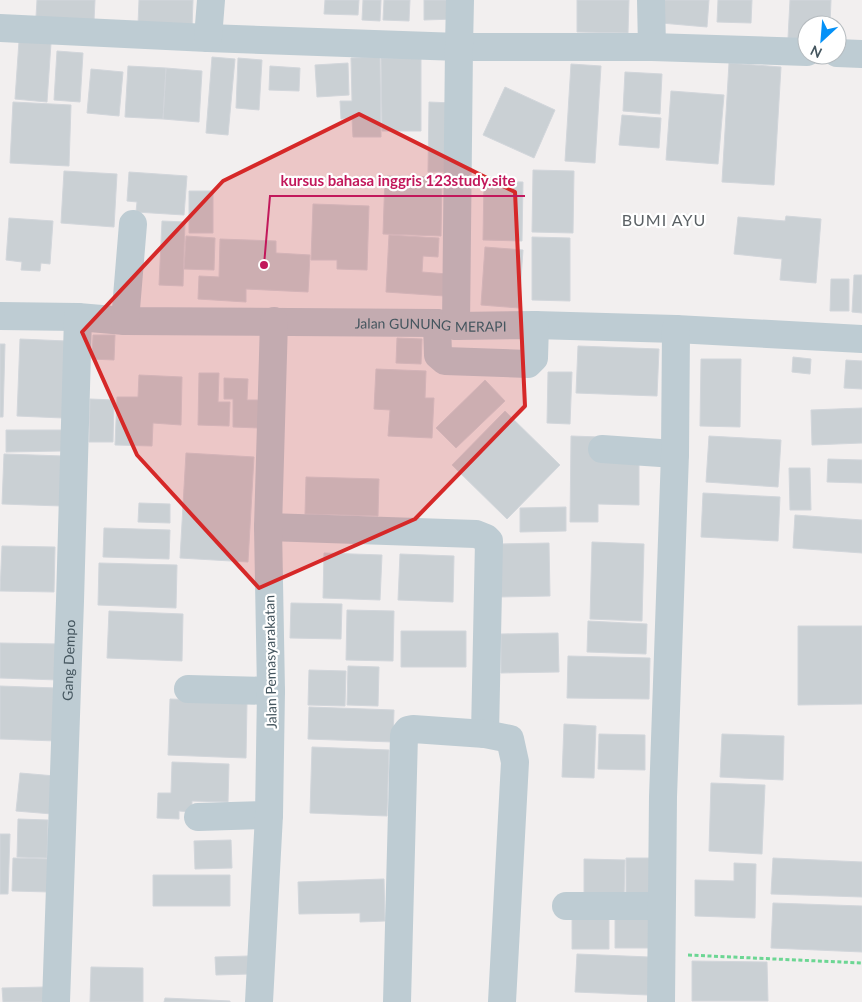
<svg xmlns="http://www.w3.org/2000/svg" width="862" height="1002" font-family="Lato,sans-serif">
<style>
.building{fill:#cad0d4;stroke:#d2d6db}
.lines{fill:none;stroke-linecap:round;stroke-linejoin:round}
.path{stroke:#6cd693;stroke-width:3;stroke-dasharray:4 2.5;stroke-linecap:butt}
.minor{stroke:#beccd3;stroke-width:28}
.marked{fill:#d62828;fill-opacity:0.2;stroke:#d62828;stroke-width:4;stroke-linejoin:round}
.labels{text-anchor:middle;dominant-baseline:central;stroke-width:4.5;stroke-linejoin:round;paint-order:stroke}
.street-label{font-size:14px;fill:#45565f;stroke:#fff}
.quarter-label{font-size:16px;letter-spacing:1px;fill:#5b6165;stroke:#fff}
.leader{fill:none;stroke:#c2185b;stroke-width:2}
.callout-dot{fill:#c2185b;stroke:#fff;stroke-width:2}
.callout-label{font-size:15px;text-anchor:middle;font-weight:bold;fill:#c2185b;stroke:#fff;stroke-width:4.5;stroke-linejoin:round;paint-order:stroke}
</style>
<rect width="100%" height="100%" fill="#f2efef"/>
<path class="building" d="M37,0H95L94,21L36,17Z
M139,0H193L192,28L138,24Z
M325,0H359L358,15L324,14Z
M363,0H381L380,21L362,20Z
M384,0H410L409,21L383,20Z
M424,0H454V19L424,20Z
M577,0H629L628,33L577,32Z
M663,0H709L707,27L661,23Z
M718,0H752L751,23L717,22Z
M790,0H831L830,25H807V39L788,38Z
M19,41L51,43L47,102L15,99Z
M57,51L83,53L80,102L54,100Z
M212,57L235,59L228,135L206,133Z
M380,57L381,137H353L352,118L341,119L340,101H352L351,58Z
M238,58L262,60L259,110L236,108Z
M381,58H421V131H382Z
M348,63L349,95L317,97L315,65Z
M729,63L781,67L774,185L722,182Z
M571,64L601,66L595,163L565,161Z
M128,66L166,68L163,119L125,117Z
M270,66L300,68L299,91L269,90Z
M166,68L202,71L199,122L163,119Z
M91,69L123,72L119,116L87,113Z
M625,72L662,74L660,114L623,111Z
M505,87L555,110L534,158L483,135Z
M671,91L724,95L718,164L666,160Z
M13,102L71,105L69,166L10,163Z
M429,102L452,103L451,172H428Z
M622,115L661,118L659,148L619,145Z
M533,170L574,171L573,233L532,232Z
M64,171L117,174L114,227L61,223Z
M129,172L187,176L184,215L136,212L137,202L127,201Z
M385,176L442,177L441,236L383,234Z
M484,181L523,182L522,241L483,240Z
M189,191H213V233H189Z
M313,204L369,206L367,270L337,269V260H311Z
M786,216L821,219L816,283L780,280L782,259L734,254L738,217L785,221Z
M9,218L53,221L50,264L41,263L40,271L21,270L22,262L6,260Z
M162,221L185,222L183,286L159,285Z
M389,235L439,238L438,257L423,256L422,272L447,274L445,296L386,292Z
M186,236L215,238L214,270L184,269Z
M532,237L570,238V301L532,300Z
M220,239L276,241V253L310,255L308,292L246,289V302L198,299L199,276L219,277Z
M485,247L523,250L519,308L481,305Z
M854,275H862V313L852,312Z
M831,279H849V311H830Z
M93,335H115L114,360L92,359Z
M397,338L422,339L421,364L396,363Z
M20,339L66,341L63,418L17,416Z
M0,344H5L3,417H0Z
M578,346L659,349L657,396L576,393Z
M793,357L811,359L810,374L792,372Z
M701,359H741L740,427L700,426Z
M846,360L862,361V389L844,388Z
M376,369L426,371L425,398H434L432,438L388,436L390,410L374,409Z
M548,372H572L570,424L547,423Z
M199,373H219L218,402H230L229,426L198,425Z
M139,375L182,377L181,425L153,423L152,446L115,445L117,397H138Z
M224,378L248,379L247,400H260L259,428L233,427V399H224Z
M485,380L505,401L456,448L436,428Z
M90,399L114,400L113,442H89Z
M862,408V443L812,445L811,410Z
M505,411L560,465L507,519L452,465Z
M6,430H62V451L6,452Z
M571,436L600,437L639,460V505L598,504V522H570Z
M709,436L781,440L778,487L706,482Z
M186,453L254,457L248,562L180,558Z
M4,454L63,456L62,506L2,504Z
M828,459L862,460V483L827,482Z
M789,468H810L811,510H790Z
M306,477L379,479L378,516L305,514Z
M703,493L780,497L778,541L701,537Z
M139,503L170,504V523L138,522Z
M566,507V531L520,532V508Z
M795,515L862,520V553L793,548Z
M104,528L170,530L169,559L103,557Z
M592,542L644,544L642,621L590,619Z
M549,543L550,596L500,597L499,544Z
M2,546L55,547L54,592L0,591Z
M324,553L382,555L380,600L323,598Z
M400,554L454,556L453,602L398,600Z
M99,563L177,565L176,608L98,605Z
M291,603L342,604L341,639L290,638Z
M347,610L394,611L393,661L346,660Z
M109,611L183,614L182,661L107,658Z
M588,621L647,624L646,654L587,652Z
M798,626H862V704L798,705Z
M401,631H466V667H401Z
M558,633L559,672L501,673V634Z
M0,643L59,644L58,680L0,678Z
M568,656L650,658L649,699L567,698Z
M348,666L379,667L378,706L347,705Z
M309,670L346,671L345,706L308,705Z
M0,686L57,688L56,741L0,739Z
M170,699L247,702L246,758L168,755Z
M309,707L394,710L393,742L308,739Z
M564,724L596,726L594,778L562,777Z
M599,734L645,735V770L598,769Z
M722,734L784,736L783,780L720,777Z
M312,747L389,750L387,816L310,813Z
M172,762L229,764L228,802L192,801V812L179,811V819L157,818L158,793H171Z
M20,773L55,776L52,814L16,811Z
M711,783L765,785L762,854L709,851Z
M18,819L48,820L47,858L17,857Z
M0,834H10L8,894H0Z
M231,840L232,868L195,869L194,841Z
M13,858L51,859L50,892L12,891Z
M626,858H659L660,897H626Z
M773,858L862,862V897L771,894Z
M584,859L625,860L624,899H584Z
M734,863L756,864L755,918L695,916V880L734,881Z
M153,875H230V906H153Z
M384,879L385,921L360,922V913L299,914L298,882Z
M773,903L862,906V952L771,948Z
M615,916H654V948H615Z
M572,917H609V949H572Z
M577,954L649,957L648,995L575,992Z
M248,956L249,974L216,975L215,957Z
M692,961L767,962L768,1001H692Z
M91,967L143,968V1002H90Z
M45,987L46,1002H3L2,988Z
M165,998L230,1001V1002H164Z"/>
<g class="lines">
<path class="path" d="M688,955L862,963"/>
<g class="minor">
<path d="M651,0L652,47"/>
<path d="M0,28L208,38L459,47H652L807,52"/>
<path d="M208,38L211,0"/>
<path d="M837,53L862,54"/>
<path id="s1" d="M0,316L78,317L125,321L437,323L456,326L535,325L676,329L862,339"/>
<path d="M125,321L133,224"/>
<path d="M437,323L438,355L445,361L528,364L534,358L535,325"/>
<path d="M456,326L459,47L460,0"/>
<path d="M602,449L675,454"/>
<path d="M268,527L476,534L486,538L489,541L485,734"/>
<path d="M188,689L271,691"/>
<path d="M198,817L269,815"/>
<path d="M566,906H661"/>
<path id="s2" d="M56,1002L70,601L78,317"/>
<path d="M259,1002L269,815L271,691L268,527L274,321"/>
<path d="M397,1002L404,735L408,730L413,729L485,734L510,739L515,762L502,1002"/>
<path d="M661,1002L663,797L675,454L676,329"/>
</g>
</g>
<path class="marked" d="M359,114L515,192L525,406L415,519L259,588L137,455L82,332L223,181Z"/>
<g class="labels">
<g class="street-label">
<text stroke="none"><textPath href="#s1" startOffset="431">Jalan GUNUNG MERAPI</textPath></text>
<text stroke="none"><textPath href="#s2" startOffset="342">Gang Dempo</textPath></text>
<text transform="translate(270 662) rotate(-91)">Jalan Pemasyarakatan</text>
</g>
<g class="quarter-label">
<text x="664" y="219">BUMI AYU</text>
</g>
</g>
<path class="leader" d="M264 265L270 196H525"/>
<circle class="callout-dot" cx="264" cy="265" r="5"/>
<g class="callout-label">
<text x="398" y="186">kursus bahasa inggris 123study.site</text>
</g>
<g transform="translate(822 40) rotate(206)"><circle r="24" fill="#ffffff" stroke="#b5bbbf"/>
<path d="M0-4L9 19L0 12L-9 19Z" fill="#0491f7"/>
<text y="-8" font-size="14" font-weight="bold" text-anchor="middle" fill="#45565f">N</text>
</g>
</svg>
